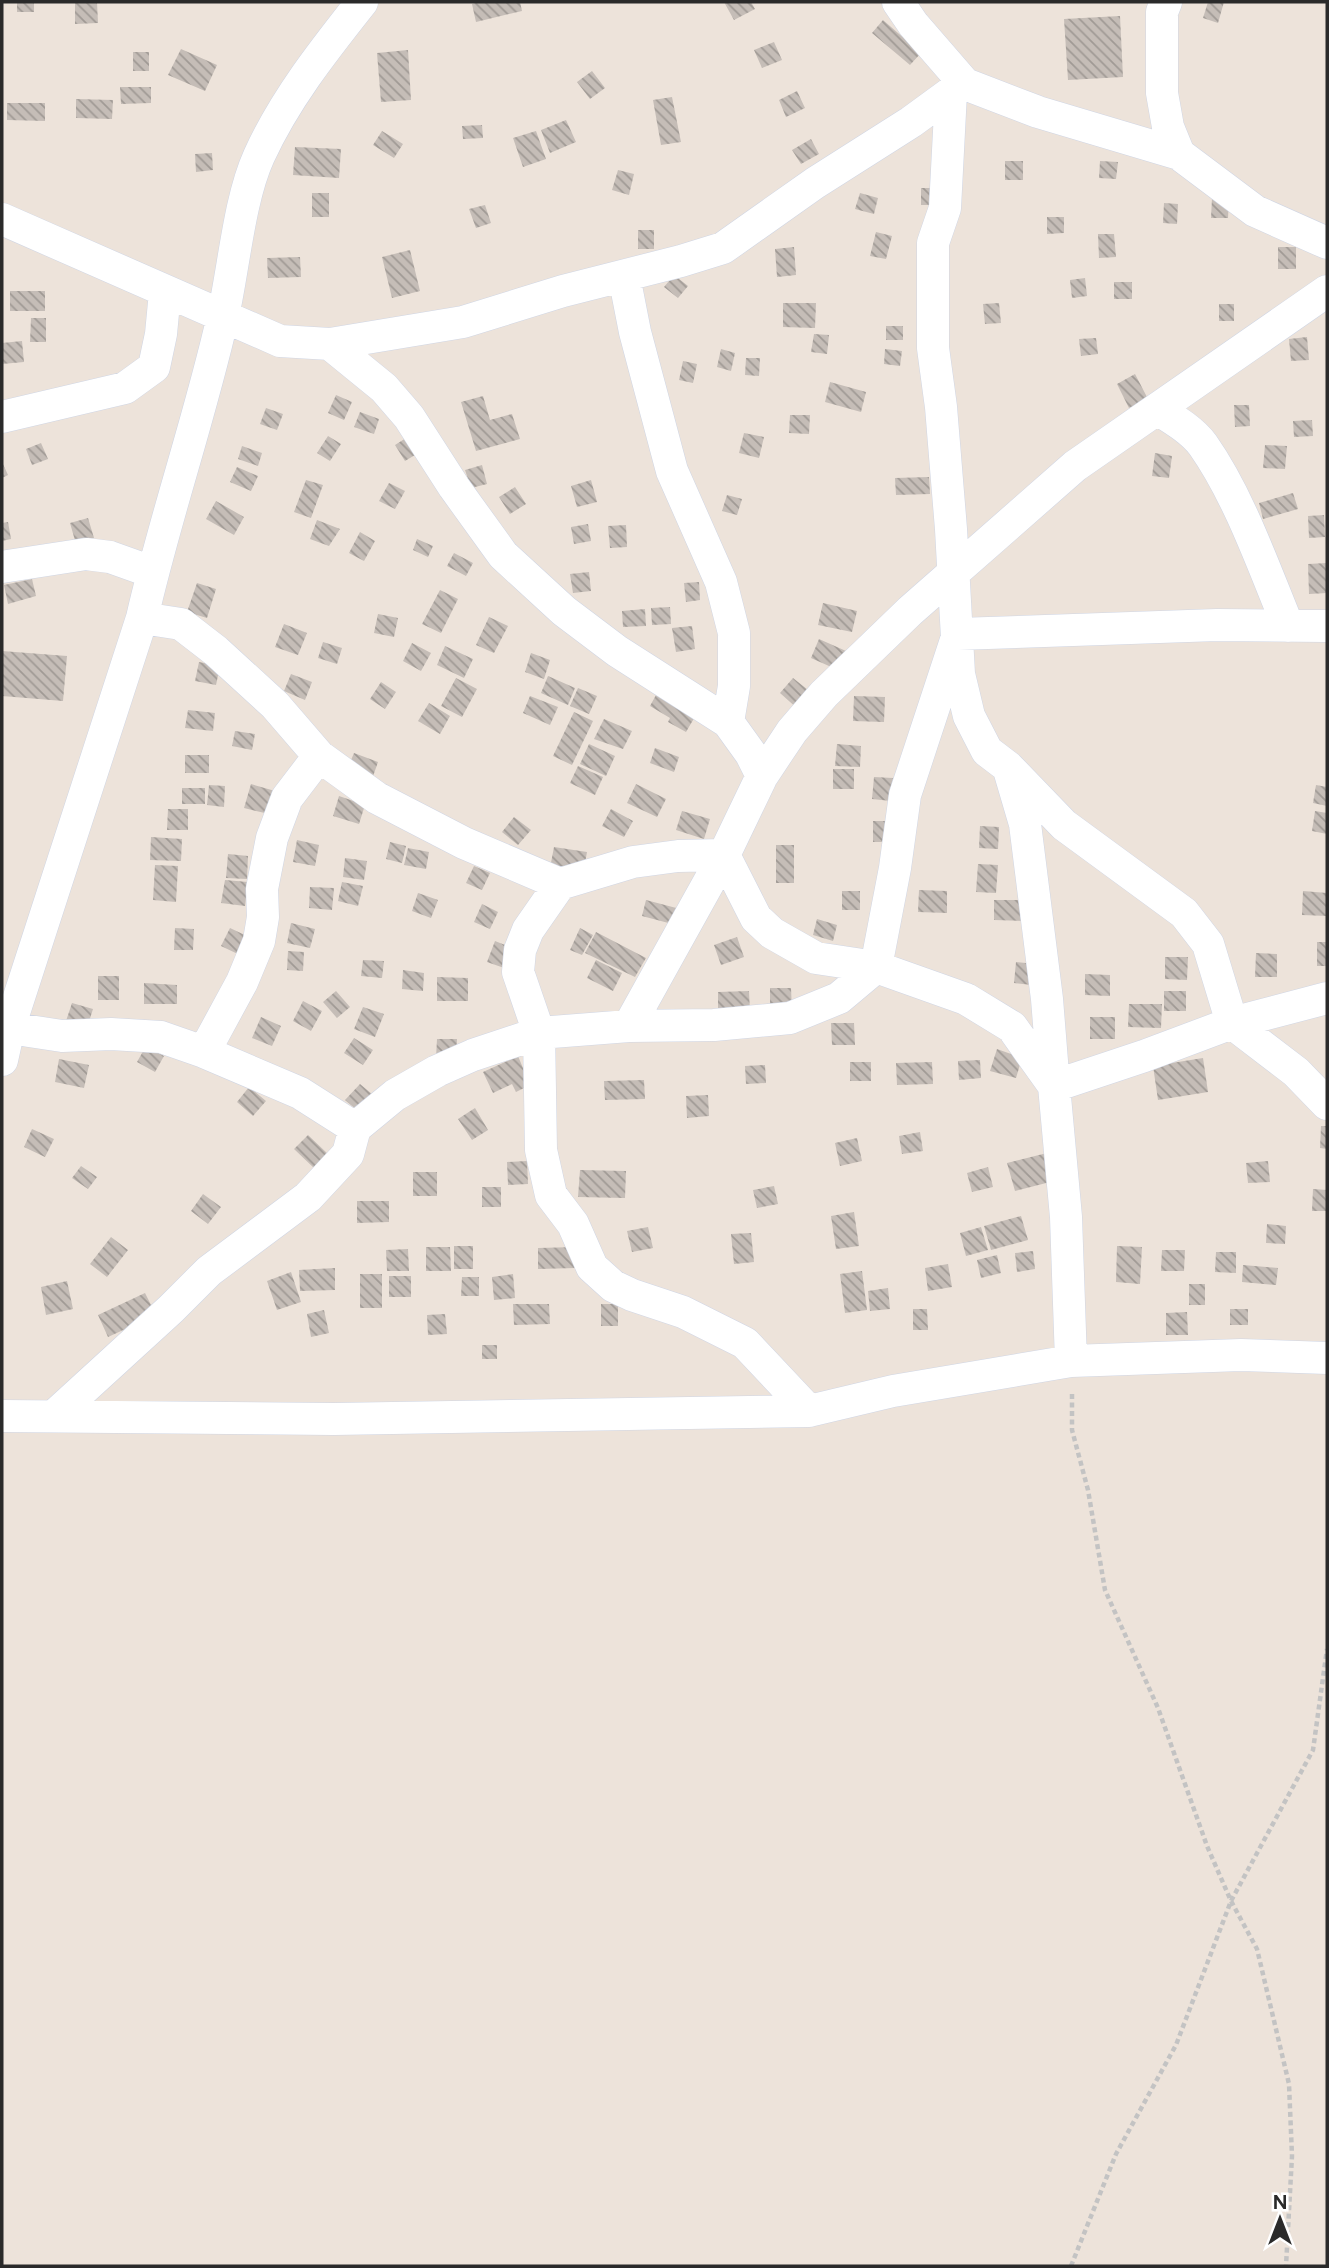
<svg xmlns="http://www.w3.org/2000/svg" width="1329" height="2268" font-family="Figtree,sans-serif">
<style>
.building{fill:url(#building-back-hatch)}
.lines{fill:none;stroke-linecap:round;stroke-linejoin:round}
.minor-casing{stroke:#d0d6e4;stroke-width:33}
.path{stroke:#c3c3c3;stroke-width:4.5;stroke-dasharray:5 3.5;stroke-linecap:butt}
.minor{stroke:#fff;stroke-width:32}
</style>
<defs>
<pattern id="building-back-hatch" width="6" height="6" patternUnits="userSpaceOnUse" patternTransform="scale(1.75)"><rect width="6" height="6" fill="#c5bdb7"/><path d="M-1 5l2 2M0 0l6 6M5-1l2 2" fill="none" stroke="#a09a95"/></pattern>
</defs>
<rect width="100%" height="100%" fill="#ede3da"/>
<path class="building" d="M17,2H34V12H17Z
M75,2H97L98,23L75,24Z
M480,2H520L522,11L476,22L472,4Z
M724,2H751L755,9L734,20Z
M1208,2H1224L1218,23L1203,18Z
M1120,16L1123,77L1068,80L1064,19Z
M883,20L921,53L910,65L872,33Z
M774,42L782,60L762,68L754,50Z
M181,49L217,65L205,91L168,75Z
M408,50L411,100L381,102L377,53Z
M133,52H149V71H133Z
M592,71L605,88L590,99L577,82Z
M120,87H151V103L121,104Z
M797,91L805,108L786,117L779,100Z
M672,97L681,142L661,145L653,100Z
M76,99L113,100L112,119L76,118Z
M7,103H45V121L7,120Z
M566,120L576,142L550,153L541,130Z
M482,125L483,138L463,139L462,126Z
M382,131L403,144L394,158L373,145Z
M536,131L546,159L523,167L513,138Z
M811,139L819,154L801,164L792,150Z
M295,147L341,149L339,178L293,175Z
M212,153L213,170L196,172L195,154Z
M1005,161H1023V180H1005Z
M1100,161L1118,162L1116,179L1099,178Z
M618,170L634,174L629,195L612,190Z
M921,188H941L940,205H921Z
M312,193H329V217H312Z
M860,193L878,198L874,214L855,209Z
M1212,198L1229,199L1228,218H1211Z
M1164,203L1178,204L1177,224L1163,223Z
M485,205L491,223L476,228L469,209Z
M1047,217H1064V233L1047,234Z
M638,230H654V249H638Z
M876,232L892,236L886,259L870,256Z
M1098,234H1114L1116,257L1099,258Z
M794,247L796,275L777,277L775,249Z
M1278,247H1296V269H1278Z
M410,250L420,291L392,298L382,257Z
M300,257L301,277L268,278L267,258Z
M674,275L688,286L678,298L664,287Z
M1085,278L1087,296L1072,298L1070,280Z
M1114,282H1132V299H1114Z
M10,291H45V311H10Z
M783,303H816L815,328L783,327Z
M999,303L1001,323L985,324L983,304Z
M1219,304H1234V321H1219Z
M31,318H46V342H30Z
M886,326H903V340H886Z
M814,334L829,335L827,354L811,352Z
M1307,337L1309,360L1291,361L1289,339Z
M1096,338L1098,354L1081,356L1079,339Z
M22,341L24,362L2,364V343Z
M721,349L735,353L731,371L717,367Z
M885,349L902,351L900,366L884,364Z
M746,358H760L759,376L745,375Z
M683,361L697,364L693,383L679,380Z
M1135,374L1148,399L1129,408L1117,384Z
M830,382L866,392L861,412L825,402Z
M336,395L352,402L344,420L328,413Z
M483,396L490,420L512,414L520,439L476,451L461,402Z
M1234,405H1249L1250,426L1235,427Z
M266,408L283,414L277,430L260,424Z
M360,412L379,419L374,434L354,427Z
M790,415H810L809,434L789,433Z
M1312,420L1313,436L1294,437L1293,421Z
M744,433L764,437L759,458L739,453Z
M328,436L341,444L330,461L317,453Z
M406,438L415,455L405,461L395,445Z
M41,443L48,459L32,465L26,449Z
M1265,445L1287,446L1285,469L1263,468Z
M242,446L262,453L258,466L238,459Z
M1155,453L1172,456L1169,478L1152,476Z
M2,462L8,475L2,478Z
M482,465L487,484L471,488L465,470Z
M237,467L258,476L251,491L230,482Z
M929,477L930,494L896,495L895,478Z
M306,480L323,485L311,518L294,512Z
M591,480L597,502L577,507L571,486Z
M389,483L405,491L395,509L379,501Z
M515,487L526,504L510,514L499,497Z
M1293,493L1298,509L1263,519L1259,503Z
M727,495L742,499L737,515L722,511Z
M216,501L244,517L234,535L206,519Z
M1324,515L1325,537L1309,538L1308,516Z
M88,518L94,538L76,544L70,523Z
M317,520L340,529L329,546L310,539Z
M8,522L11,539L2,541V523Z
M588,524L591,541L574,544L571,527Z
M626,525L627,547L610,548L608,526Z
M360,532L375,541L364,561L349,553Z
M417,539L433,546L428,557L413,550Z
M454,553L473,563L466,576L447,566Z
M1327,563V593L1309,594L1308,564Z
M589,572L591,591L573,593L570,574Z
M32,579L36,596L8,604L4,585Z
M699,582L700,600L686,602L684,583Z
M197,583L216,589L207,618L187,612Z
M440,590L458,599L441,633L422,624Z
M823,603L857,611L852,632L818,625Z
M670,607L671,624L652,625L651,608Z
M645,609L646,626L623,627L622,611Z
M378,614L398,618L394,637L374,633Z
M489,617L508,626L494,653L476,645Z
M284,624L307,633L298,655L275,647Z
M692,626L695,649L676,652L672,628Z
M819,639L846,651L838,670L811,658Z
M323,642L342,648L337,664L318,658Z
M412,643L431,653L421,671L403,661Z
M445,646L473,659L464,678L437,665Z
M2,651L67,656L63,701L2,696Z
M531,653L550,660L544,679L525,672Z
M199,662L220,666L216,685L195,681Z
M291,674L312,682L305,700L284,691Z
M548,676L575,688L568,705L541,693Z
M456,678L477,689L462,717L441,706Z
M793,678L813,694L799,710L780,693Z
M381,682L396,692L385,709L370,699Z
M578,688L597,696L589,714L570,706Z
M656,695L676,707L696,715L686,732L668,722L670,718L650,706Z
M530,696L558,707L550,725L523,713Z
M854,696L885,697L884,722L853,721Z
M429,703L450,716L440,734L418,721Z
M188,710L215,713L213,731L185,728Z
M574,712L593,721L572,765L553,756Z
M604,719L632,731L623,749L594,739Z
M235,731L255,734L252,750L232,746Z
M589,744L615,756L606,776L580,764Z
M837,744L861,746L860,767L835,766Z
M655,748L679,757L674,772L650,763Z
M354,753L378,762L371,782L346,772Z
M185,755H209V773H185Z
M578,766L603,777L595,795L570,783Z
M833,769H854V789H833Z
M874,777L893,778L891,801L872,799Z
M251,784L275,791L269,814L244,808Z
M636,784L666,799L657,817L627,803Z
M209,785L225,786L224,807L207,805Z
M1316,785L1327,787V806L1313,803Z
M182,788H205V804H182Z
M339,796L365,805L359,824L333,816Z
M168,809H188V830H167Z
M611,809L633,821L624,837L602,826Z
M682,811L710,819L704,839L676,830Z
M1315,811L1327,813V834L1312,831Z
M514,817L531,830L518,845L502,832Z
M873,821H890V842H873Z
M980,826L999,827L998,849L979,848Z
M151,837L182,839L181,861L150,860Z
M297,840L319,845L315,866L293,862Z
M390,842L406,846L402,863L386,859Z
M776,845H794V883H776Z
M554,847L587,852L583,874L550,868Z
M408,848L429,852L426,869L404,865Z
M228,854L248,856L247,879L226,878Z
M345,858L367,861L364,880L343,877Z
M978,864L998,865L996,893L976,892Z
M155,865L178,866L176,902L153,900Z
M474,866L490,873L482,890L466,883Z
M225,880L248,882L245,906L221,903Z
M342,882L363,886L358,906L338,901Z
M310,887L334,888L332,910L309,908Z
M919,890L947,891V913L918,912Z
M842,891H860V910H842Z
M1303,891L1327,893V916L1302,915Z
M418,893L438,900L431,918L412,911Z
M646,900L680,909L676,925L642,916Z
M994,900H1028V921L994,920Z
M482,904L498,912L490,929L474,922Z
M817,919L837,925L833,941L813,935Z
M291,923L315,929L310,948L287,943Z
M175,928L194,929L193,950H174Z
M230,928L251,938L242,956L221,946Z
M580,928L593,935L582,955L570,950Z
M596,932L646,958L635,977L585,953Z
M737,937L744,957L721,965L714,945Z
M495,941L515,949L507,969L487,962Z
M1317,942H1327V966H1317Z
M288,951L304,952L303,971L287,970Z
M1256,953L1277,954V977H1255Z
M1165,957H1188L1187,980L1165,979Z
M363,960L384,961L382,978L361,976Z
M596,960L622,973L613,991L587,978Z
M1016,962L1035,964L1032,985L1014,983Z
M403,970L424,973L423,991L402,989Z
M1085,974L1110,975V996L1085,995Z
M98,976H119V1000H98Z
M437,977L468,978V1001H437Z
M144,983L177,985V1004H144Z
M770,988H791L792,1011H770Z
M336,991L350,1007L337,1018L323,1002Z
M749,991L750,1012L718,1013V992Z
M1164,991H1186V1011H1164Z
M303,1001L322,1011L311,1031L293,1021Z
M72,1003L93,1009L86,1031L65,1024Z
M1129,1004H1162L1161,1028L1128,1027Z
M363,1007L384,1014L375,1037L354,1029Z
M261,1017L281,1026L272,1046L252,1038Z
M1090,1017H1115V1039H1090Z
M831,1023H854L855,1045H832Z
M354,1038L373,1050L363,1065L344,1053Z
M437,1039H457L456,1059L436,1058Z
M146,1046L164,1056L155,1072L137,1062Z
M997,1049L1022,1058L1016,1078L990,1071Z
M518,1056L530,1085L516,1092L512,1084L493,1093L483,1072Z
M1203,1058L1208,1092L1158,1100L1153,1066Z
M59,1059L89,1065L84,1088L55,1082Z
M980,1060L981,1078L959,1080L958,1061Z
M850,1062H871V1081H850Z
M932,1062L933,1084L897,1085L896,1063Z
M765,1065L766,1083L746,1084L745,1066Z
M644,1080L645,1099L605,1100L604,1081Z
M360,1084L379,1100L365,1117L345,1100Z
M249,1087L266,1101L253,1116L237,1102Z
M708,1095L709,1116L687,1118L686,1096Z
M475,1108L488,1130L472,1140L458,1119Z
M1321,1126H1327V1149L1320,1148Z
M32,1129L54,1139L45,1157L24,1147Z
M920,1132L923,1151L902,1154L899,1136Z
M308,1135L329,1155L315,1169L294,1149Z
M857,1138L862,1161L840,1166L835,1143Z
M1047,1153L1054,1181L1015,1191L1007,1163Z
M527,1161L528,1184L508,1185L507,1162Z
M1268,1161L1270,1182L1248,1183L1246,1163Z
M81,1166L97,1177L88,1189L72,1178Z
M988,1167L993,1187L972,1192L967,1173Z
M580,1170L626,1171L625,1198L578,1197Z
M413,1172H437V1196H413Z
M774,1186L778,1204L757,1208L753,1190Z
M482,1187H501V1207H482Z
M1313,1189L1327,1190V1211H1312Z
M203,1194L221,1207L208,1224L191,1211Z
M357,1201H389V1222L357,1223Z
M854,1212L859,1246L836,1249L831,1216Z
M1021,1216L1028,1240L991,1250L984,1226Z
M1267,1224L1286,1226L1285,1244L1266,1243Z
M648,1227L653,1248L632,1252L627,1231Z
M981,1227L988,1250L966,1256L960,1233Z
M751,1233L754,1262L734,1264L731,1234Z
M111,1237L128,1250L107,1277L90,1264Z
M454,1246H473V1269H454Z
M1117,1246L1142,1247L1140,1284L1116,1282Z
M426,1247H450L451,1271H426Z
M576,1247V1268L538,1269V1248Z
M408,1249L409,1271H387L386,1250Z
M1162,1250H1185L1184,1271H1161Z
M1033,1251L1035,1269L1017,1272L1015,1253Z
M1216,1252H1236V1273L1215,1272Z
M997,1255L1001,1273L981,1278L977,1260Z
M948,1264L952,1287L928,1291L925,1268Z
M1243,1265L1278,1268L1276,1285L1242,1282Z
M335,1268V1290L300,1291L299,1270Z
M862,1271L867,1310L845,1313L840,1274Z
M291,1272L301,1302L277,1310L267,1281Z
M360,1274H382V1308H360Z
M513,1274L515,1298L494,1300L492,1277Z
M389,1276H411V1297H389Z
M462,1277H479V1296H461Z
M67,1281L73,1309L46,1315L41,1287Z
M1189,1284H1205V1305H1189Z
M888,1288L890,1309L870,1311L868,1291Z
M145,1293L156,1315L108,1337L98,1315Z
M513,1304H549L550,1324L514,1325Z
M601,1304H618V1326H601Z
M913,1309H927L928,1330H913Z
M1230,1309H1248V1325H1230Z
M324,1310L329,1333L311,1337L307,1314Z
M1187,1312L1188,1335H1166V1313Z
M445,1314L447,1334L428,1335L427,1315Z
M482,1345H497V1359H482Z"/>
<g class="lines">
<defs>
<path id="minor" d="M898,2L913,24L965,84L1038,112L1179,154
M1166,2L1162,12V93L1168,127L1179,154L1255,211L1327,243
M951,93L945,208L933,243V348L941,407L951,529L959,674L969,716L987,751L1008,767L1064,825L1184,913L1208,944L1232,1023L1296,1072L1327,1104
M2,219L280,341L330,344L463,322L563,291L681,261L723,248L815,183L911,122L963,84
M624,276L635,332L672,471L721,582L734,633V686L728,722L751,754L762,776
M330,344L384,388L409,417L454,487L503,555L564,611L617,651L728,722
M1157,409C1173,419 1192,430 1203,445C1239,496 1264,568 1288,626
M2,417L125,388L154,367L161,334L165,292
M2,567L86,554L110,557L152,572
M142,618L181,624L216,651L275,705L319,756L377,798L464,843L560,884L633,862L678,856L724,855L756,918L772,933L816,958L876,967L966,999L1012,1027L1054,1086L1066,1217L1071,1361
M1010,773L1025,824L1047,999L1054,1086L1144,1056L1232,1023L1327,998
M560,884L528,930L520,950L518,972L539,1033L541,1150L551,1195L573,1224L592,1267L613,1286L632,1295L683,1312L745,1343L809,1411
M629,1026L724,855L762,776L792,731L824,694L910,611L1075,466L1327,291
M9,1028L62,1036L111,1034L161,1037L204,1052L300,1093L355,1128
M204,1052L242,982L259,941L263,917L262,889L272,838L287,798L319,756
M2,1060L9,1028L142,618C165,517 200,418 223,316C234,267 239,200 259,156C285,99 324,50 362,2
M55,1415L171,1309L209,1271L308,1197L348,1154L355,1128L395,1095L437,1071L473,1055L539,1033L629,1026L714,1025L790,1018L839,998L876,967L895,868L905,795L958,634L1217,625L1327,626
M2,1416L334,1419L809,1411L893,1391L1071,1361L1241,1355L1327,1358"/>
</defs>
<use href="#minor" class="minor-casing"/>
<path class="path" d="M1072,1394V1430L1088,1490L1105,1590L1158,1708L1207,1846L1231,1901L1257,1949L1289,2084L1292,2156L1286,2266
M1071,2266L1116,2154L1176,2045L1231,1901L1313,1750L1327,1649"/>
<use href="#minor" class="minor"/>
</g>
<rect width="1329" height="2268" fill="none" stroke="#2a2a2a" stroke-width="7"/>
<g transform="translate(1280 2219)" stroke="#ffffff" stroke-width="5" paint-order="stroke">
<path d="M0-5L12 26L0 18L-12 26Z" fill="#2a2a2a"/>
<text y="-10" font-size="19" font-weight="bold" text-anchor="middle" fill="#2a2a2a">N</text>
</g>
</svg>
